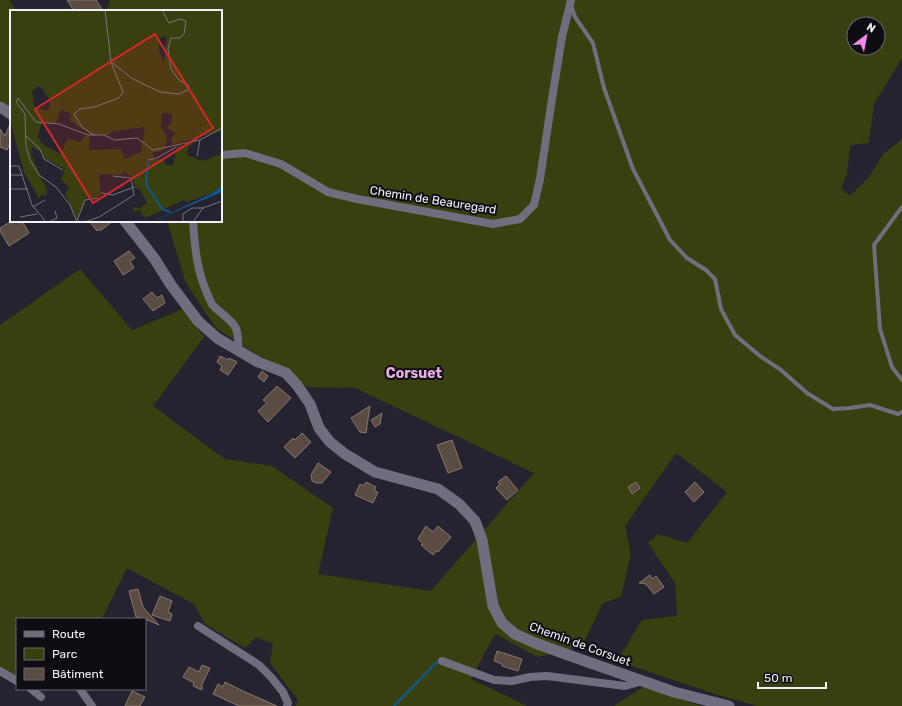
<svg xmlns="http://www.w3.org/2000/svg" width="902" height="706" font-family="Rubik,sans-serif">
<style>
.green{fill:#393f0f;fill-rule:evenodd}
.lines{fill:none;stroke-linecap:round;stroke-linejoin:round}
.stream{stroke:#0d588f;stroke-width:2.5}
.building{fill:#5a4c42;stroke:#86786c}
.lane{stroke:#706e7e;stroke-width:4}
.street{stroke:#706e7e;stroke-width:8}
.secondary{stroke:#706e7e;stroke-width:11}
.labels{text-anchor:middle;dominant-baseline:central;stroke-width:4;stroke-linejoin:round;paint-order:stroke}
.street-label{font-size:12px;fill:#f2f1fa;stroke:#0e0d13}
.quarter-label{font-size:14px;font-weight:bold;fill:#ebaee5;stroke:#0e0d13}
.inset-river{fill:none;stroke:#0d588f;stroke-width:2}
.inset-road{fill:none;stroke:#777581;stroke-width:1}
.view{fill:#d62828;fill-opacity:0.15;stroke:#d62828;stroke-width:2}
.inset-edge{fill:none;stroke:#f2f1fa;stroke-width:2}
</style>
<rect width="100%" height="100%" fill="#252330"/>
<path class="green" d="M0,0H9L17,11H11V115L0,108Z
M110,0H902V58L874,104L869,143L857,144L850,146L847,175L841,188L850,196L870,176L883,154L901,140L902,137V706H757L721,696L617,661L642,620L677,616L675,583L648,543L658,534L687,543L727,492L676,453L625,526L631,554L621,597L603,603L582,646L538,657L495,634L471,679L527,706H296L298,700L270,663L273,644L256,637L245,648L205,624L194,604L127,568L102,619H17V677L0,667V325L80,269L132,330L183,309L204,337L153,406L225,459L272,466L333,508L318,574L431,591L534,473L355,388L307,387L216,328L186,283L167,221H221V11H107ZM854,24H878V48H854Z
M643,687L701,706H614Z"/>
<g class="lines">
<path class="stream" d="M394,706L438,661"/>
</g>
<path class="building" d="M67,0H96L103,11H74Z
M11,122V141L7,150L0,147V129L5,136Z
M12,221H22L29,233L9,246L0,231V228Z
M89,221H113L100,231L99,229L97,231Z
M129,251L135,258L130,261L134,268L123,275L114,261Z
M152,292L157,298L162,295L165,303L153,311L143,299Z
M220,356L228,360L229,358L237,362L228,375L220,370L222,366L217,362Z
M262,371L268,376L264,382L258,377Z
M277,386L291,398L268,422L258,411L267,403L263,400Z
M370,406L366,433L360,432L351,418Z
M382,413L380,424L375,427L371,420Z
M302,433L311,442L295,458L284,447L293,438L295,440Z
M452,440L462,468L448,473L437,445Z
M318,463L331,472L322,483H316L312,481L311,475Z
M506,476L518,490L507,500L496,488L500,484L498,482Z
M366,482L376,487L374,491L378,492L373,503L355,495L360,484L364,486Z
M636,482L640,488L632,494L628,487Z
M695,482L704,492L694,502L685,492Z
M426,526L433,532L438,526L451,537L438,552L436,551L433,555L421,545L423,544L418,539Z
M650,575L652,579L656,576L664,587L654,594L646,584L639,583Z
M138,589L143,607L159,625L145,619L136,617L129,591Z
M160,596L172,601L168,612L172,614L170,621L152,615Z
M497,651L522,659L518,671L502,666V664L494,661Z
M202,665L210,668L202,684V690L193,686L194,683L183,677L189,667L199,672Z
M225,682L243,691L277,706H239L213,694L218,684L223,687Z
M132,691L145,697L140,706H125Z"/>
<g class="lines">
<path class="lane" d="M571,5L575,17L593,43L604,88L633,169L670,240L687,258L706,270L715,279L721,309L735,335L760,356L781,370L807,393L833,409L850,408L870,405L898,414L902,412
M902,207L874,245L880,329L892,367L902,380"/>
<path class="street" d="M221,155L245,153L281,164L328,192L357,199L493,224L520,219L534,205L540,179L552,99L562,37L571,0
M193,221C195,251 197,274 211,302C212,306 216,308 219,311C237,326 239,327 238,350
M198,626L259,665L271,677L283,692L288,703L287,706
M442,661L494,680L512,681L530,677L547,676L625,686L643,681
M0,671L17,681
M31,689L41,697
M80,689L92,706"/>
<path class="secondary" d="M0,107L11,114
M125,221L154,258L171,285L198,321L217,338L258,362L286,373L297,385L310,404L319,428L330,442L345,454L375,472L438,489L459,504L475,521L482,540L493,606L502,623L515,634L535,643L585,661L674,692L729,706"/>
</g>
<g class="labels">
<g class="street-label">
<text transform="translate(433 200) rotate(9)">Chemin de Beauregard</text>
<text transform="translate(580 644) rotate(20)">Chemin de Corsuet</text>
</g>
<g class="quarter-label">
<text x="414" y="373">Corsuet</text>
</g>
</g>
<g transform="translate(10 10)">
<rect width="212" height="212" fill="#252330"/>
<path d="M0,0H212V124L211,121L162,135L161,128L166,124L156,117L161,114L162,104L152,103L151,117L157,127L156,136L151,142H143L144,150L154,149L155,155H163L167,137L186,132L178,137L177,145L192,151L211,144L212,136V179L178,192L174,190L138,207L132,206L131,200L123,202V197L130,198L137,193L130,180L125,177L122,167L114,162L111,165L89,164L91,184L89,187L76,188L67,209L55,184L59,178L51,169L55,159L34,148L32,143L22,137L21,144L37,180L36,186L32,185L29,188L14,162L0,111ZM153,26L156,28L154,54L149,40V29ZM27,77H31L40,90V98L37,100L29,99L24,96L22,81ZM51,99L61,104L59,110L81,125H98L104,121L135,117L131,142L115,149L111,139L79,140L80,127L75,125L70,132L58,128L51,144L32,134L28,127L30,118L33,113L46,114Z" fill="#393f0f" fill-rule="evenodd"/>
<path d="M212,176V182L141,212L201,184Z" fill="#0d588f"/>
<path class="inset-river" d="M138,151L136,174L152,199L160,202"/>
<path class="inset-road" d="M101,52L123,69L150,82L169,84L178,80L179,76L169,70L161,59L158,39L161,28H170L174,24L176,11L170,9L159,13L152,0M8,88L26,112L49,114L78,125H94L105,130L127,128L143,140L190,130L212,118M8,88L6,92L15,104L16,137L20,150L29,165L46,177L60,195L67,212M16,126L30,139L34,149L53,160M85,126L72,117L64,104L70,99L84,97L109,88L113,82L101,52L95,0M187,146L190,130M138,150L147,148L166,137M0,156H9L12,165M0,165H12L22,195L36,212M0,179H18M91,183L103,185L124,177M23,197L35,190M10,207L27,204M67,211L75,190L88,188M39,212L47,208L45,201M75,212L89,207L124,185L121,168L103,166M173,212V204L182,198H194M183,212L193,198L212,191"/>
<path class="view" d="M145,24L203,118L83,193L25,99Z"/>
<rect width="212" height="212" class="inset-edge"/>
</g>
<rect x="16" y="618" width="130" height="72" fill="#0e0d13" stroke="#69686f"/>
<rect x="24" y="631" width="20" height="6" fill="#706e7e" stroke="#69686f"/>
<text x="52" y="638" font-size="12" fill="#f2f1fa">Route</text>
<rect x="24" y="648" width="20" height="12" fill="#393f0f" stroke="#69686f"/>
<text x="52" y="658" font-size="12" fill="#f2f1fa">Parc</text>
<rect x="24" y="668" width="20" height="12" fill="#5a4c42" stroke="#69686f"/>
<text x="52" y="678" font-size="12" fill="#f2f1fa">Bâtiment</text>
<g transform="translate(866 36) rotate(32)"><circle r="19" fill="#0e0d13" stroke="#69686f"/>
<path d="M0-3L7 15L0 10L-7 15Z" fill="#f688ed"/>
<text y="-6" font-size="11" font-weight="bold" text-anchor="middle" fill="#f2f1fa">N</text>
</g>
<path d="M758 682v6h68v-6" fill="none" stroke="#f2f1fa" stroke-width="2"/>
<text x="764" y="682" font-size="12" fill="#f2f1fa" stroke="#0e0d13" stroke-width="3" paint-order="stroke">50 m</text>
</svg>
